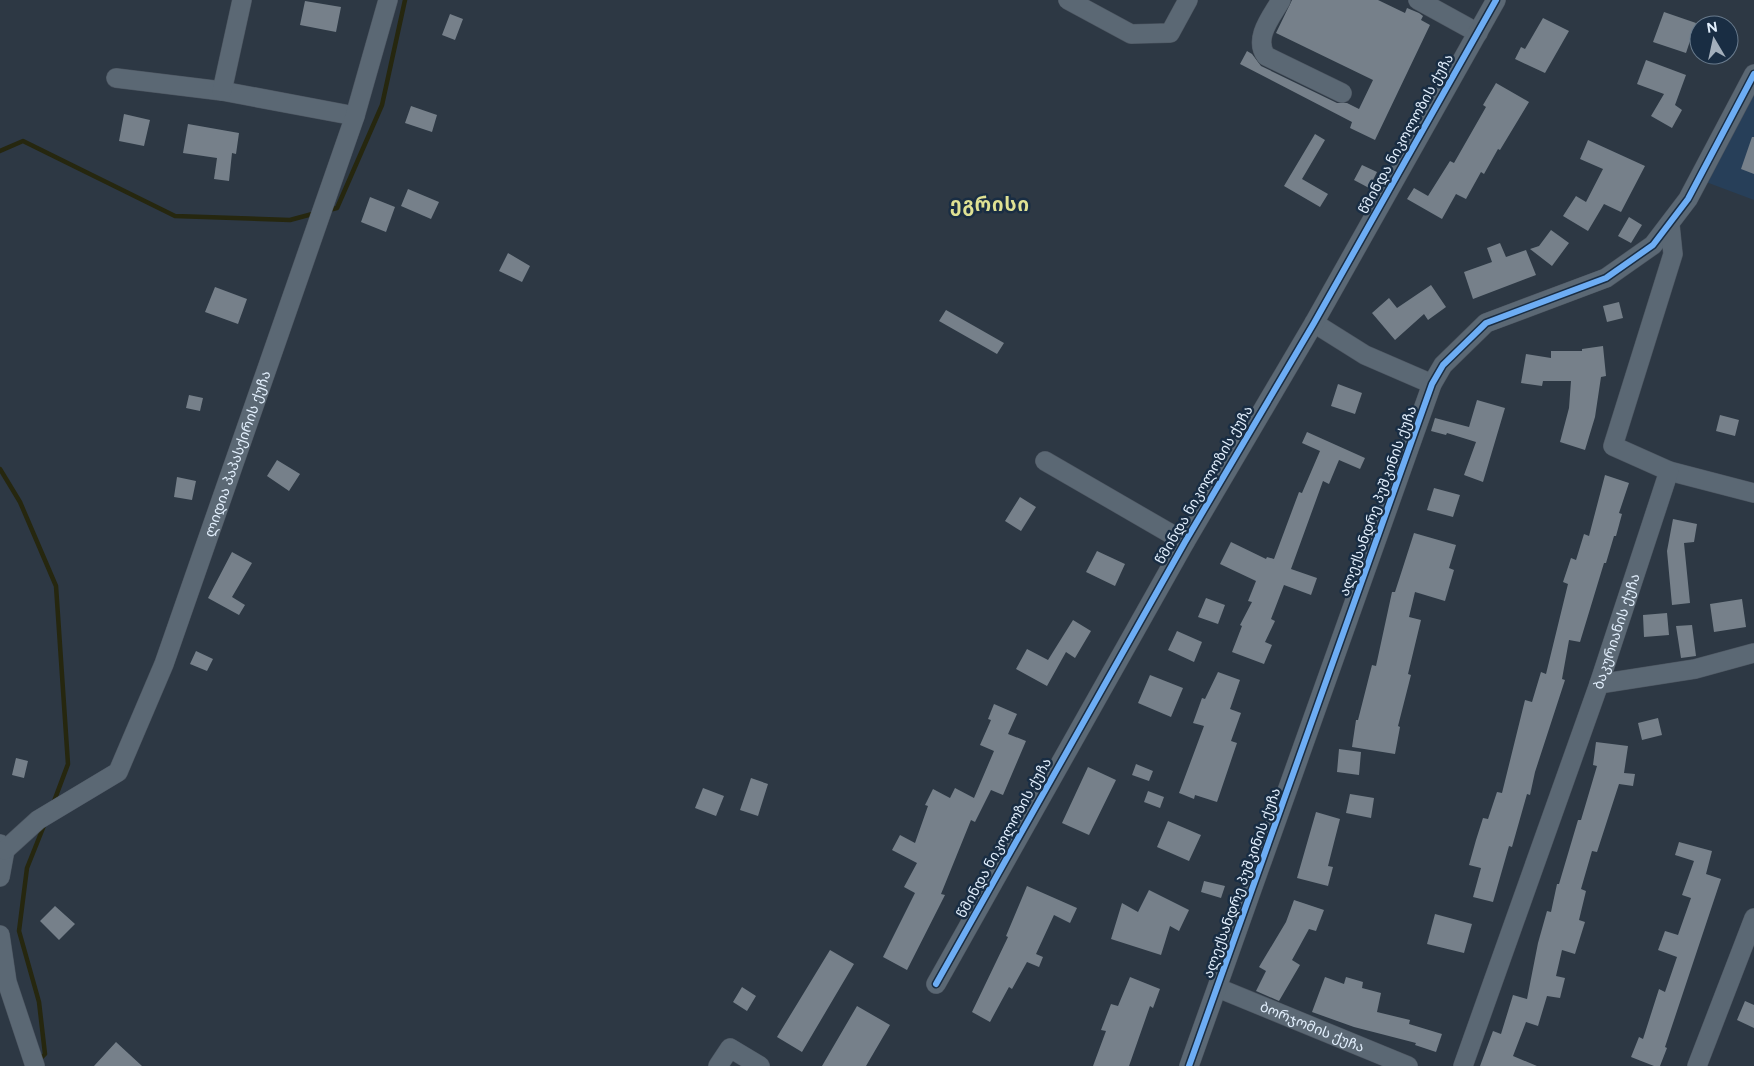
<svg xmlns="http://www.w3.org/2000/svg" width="1754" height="1066" font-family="Figtree,'Noto Sans Georgian',sans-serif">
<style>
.built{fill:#273f59}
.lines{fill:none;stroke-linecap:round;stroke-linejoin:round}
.stream{stroke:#26270f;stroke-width:4.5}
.building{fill:#76808a}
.minor-casing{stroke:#4c5560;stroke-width:20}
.minor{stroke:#5b6874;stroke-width:19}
.cycleway-casing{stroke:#192d43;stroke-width:9}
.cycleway{stroke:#6dadf4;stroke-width:6}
.labels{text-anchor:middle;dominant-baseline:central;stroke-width:5;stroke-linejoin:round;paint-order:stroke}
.street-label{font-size:14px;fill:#e2effd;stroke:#192d43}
.district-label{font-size:19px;font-weight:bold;letter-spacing:1px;fill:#dfe193;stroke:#192d43}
</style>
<rect width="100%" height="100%" fill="#2d3844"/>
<path class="built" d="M1754,88V200L1706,182Z"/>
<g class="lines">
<path class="stream" d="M0,151L23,141L175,216L290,220L316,213
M329,210L337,208L382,105L405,0
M0,469L20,502L56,586L68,764L53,804
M39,1060L45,1054L39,1002L19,931L27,868L45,823"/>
</g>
<path class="building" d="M1292,0H1378L1405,13L1407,8L1419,13L1423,16L1421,20L1430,25L1375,140L1350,128L1352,122L1240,64L1247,51L1252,54L1261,66L1337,103H1347L1359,109L1373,80L1276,33Z
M305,1L341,7L336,32L300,25Z
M1664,12L1696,23L1686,53L1653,42Z
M450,14L463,19L455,40L442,35Z
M1543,18L1569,31L1545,73L1515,59L1521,47L1525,49Z
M1646,60L1686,75L1675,105L1682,110L1672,128L1651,116L1664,94L1637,84Z
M1496,83L1529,102L1500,150L1498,149L1484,174L1481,172L1466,199L1456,194L1442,219L1407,199L1414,188L1428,196L1450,161L1454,163L1486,107L1483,105Z
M411,106L437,115L432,132L405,123Z
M124,114L150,120L144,146L119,141Z
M188,124L239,133L236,154L232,153L229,181L214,179L217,158L183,153Z
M1315,134L1325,140L1302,179L1328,194L1320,207L1284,186Z
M1752,137H1754V174L1741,169Z
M1588,140L1645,166L1621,212L1604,204L1588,231L1563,216L1576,196L1586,202L1603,169L1580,159Z
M1362,165L1377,172L1369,188L1354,180Z
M408,189L439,202L431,219L401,206Z
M370,197L395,207L386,232L361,222Z
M1629,217L1642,225L1631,243L1618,236Z
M1551,230L1569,243L1552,266L1530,249L1539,246Z
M1500,243L1506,257L1526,250L1536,275L1473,299L1464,272L1492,262L1487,248Z
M508,253L530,266L522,282L499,271Z
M1431,285L1446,307L1428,320L1424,314L1395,340L1372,313L1389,298L1397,308Z
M215,287L247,299L238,324L205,312Z
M1619,302L1623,318L1607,322L1603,306Z
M946,310L1004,343L997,354L939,321Z
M1603,346L1606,376L1601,377L1595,417L1585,450L1560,442L1569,408L1571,381H1543L1542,386L1521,383L1526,354L1551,358V351H1582V349Z
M1338,384L1362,393L1355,414L1331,406Z
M189,395L203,398L200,411L186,408Z
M1477,400L1505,408L1483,482L1464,475L1476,442L1447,433L1446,435L1431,431L1435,418L1469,427Z
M1720,415L1739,420L1735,436L1716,431Z
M1307,432L1365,458L1360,469L1339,460L1329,484L1323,481L1291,569L1317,578L1311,595L1284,585L1271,619L1275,621L1265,642L1272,645L1264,664L1232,652L1242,626L1240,625L1252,602L1248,601L1256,581L1220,564L1231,542L1266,559L1267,557L1274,559L1299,492L1302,493L1320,451L1302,443Z
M277,460L300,474L289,491L267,476Z
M1605,475L1629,483L1619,513L1622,514L1616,536H1614L1606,563H1604L1580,642L1569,640L1562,679L1565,680L1535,772L1530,795L1527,794L1512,847L1509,846L1493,902L1473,897L1481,868L1469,865L1476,840L1483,818L1488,819L1497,792L1502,793L1525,700L1532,702L1541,672L1546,674L1568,584L1563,582L1571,558L1576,560L1584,534L1589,536Z
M177,477L196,481L192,500L174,497Z
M1434,488L1460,495L1453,517L1427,510Z
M1020,497L1036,507L1021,531L1005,521Z
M1673,519L1697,524L1694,542L1684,543L1690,603L1672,605L1667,551Z
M1414,533L1456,545L1449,568L1454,570L1445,601L1415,592L1409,617L1421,620L1408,674L1411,675L1398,726L1400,727L1395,754L1352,747L1356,720H1358L1372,665L1376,666L1392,592H1395Z
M1097,551L1125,564L1115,586L1086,572Z
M232,552L252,563L232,597L245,605L239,615L208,598Z
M1206,598L1225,605L1218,624L1198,617Z
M1742,599L1746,627L1714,632L1710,604Z
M1667,613L1669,635L1644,637L1643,615Z
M1073,620L1091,631L1075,658L1066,652L1047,686L1016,669L1027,649L1048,660Z
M1692,625L1696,656L1681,658L1676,626Z
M1177,631L1202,642L1194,662L1168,650Z
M196,651L213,659L207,671L190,664Z
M1218,672L1240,680L1230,709L1241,713L1231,741L1237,743L1217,802L1195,795L1194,799L1179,793L1204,726L1193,723L1202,698L1205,699Z
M1150,675L1183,688L1171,717L1138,703Z
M994,704L1017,714L1008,734L1026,741L1003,795L991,790L975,822L971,820L941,894L945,895L907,970L883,957L915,893L904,887L917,863L892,850L900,835L915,843L928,806L925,805L933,789L950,798L955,788L974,798L994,751L980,745L991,720L988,719Z
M1658,718L1662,735L1642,740L1638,723Z
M1596,742L1628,746L1624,773L1635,774L1633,786L1619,784L1597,852L1592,851L1581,889L1586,891L1579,920L1585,922L1575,954L1562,950L1556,976L1565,978L1560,998L1547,996L1538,1026L1526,1022L1513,1056L1537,1066H1480L1493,1031L1501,1034L1513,995L1527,999L1538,943L1547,911L1551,912L1557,884H1559L1578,820H1581L1597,766L1593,765Z
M1339,749L1361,752L1359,775L1337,772Z
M16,758L28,761L24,778L12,775Z
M1136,764L1153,771L1149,781L1132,775Z
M1088,767L1116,780L1089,835L1062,823Z
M751,778L768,784L758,816L740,810Z
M703,788L724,796L716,816L695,808Z
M1148,791L1164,797L1160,808L1144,802Z
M1350,794L1374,798L1371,818L1346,813Z
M1316,812L1340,819L1328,866L1333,867L1328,886L1297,878Z
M1168,821L1201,835L1189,861L1157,847Z
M1679,842L1712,851L1706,874L1721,879L1665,1047L1667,1048L1660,1066H1654L1631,1057L1639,1037L1643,1039L1659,989L1665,992L1677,957L1658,950L1665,931L1678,935L1691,898L1682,895L1694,861L1675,855Z
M1204,881L1225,886L1221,898L1201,892Z
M1027,886L1077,908L1070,923L1054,915L1036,954L1043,957L1039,967L1027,962L1012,989L1009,987L990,1022L972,1012L1008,937L1006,936Z
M1149,890L1189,910L1179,931L1170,926L1161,955L1111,939L1122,903L1138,912Z
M1294,900L1324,910L1316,931L1309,929L1292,960L1300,965L1279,1001L1256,991L1266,971L1259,967L1286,922Z
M55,906L75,924L59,940L40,921Z
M1435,914L1472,924L1464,953L1427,944Z
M830,950L854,964L802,1052L777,1037Z
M1130,977L1160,989L1153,1008L1150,1006L1129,1066H1093L1106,1031L1101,1030L1111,1004L1118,1006Z
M1325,977L1344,984L1346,977L1363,982L1362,988L1381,993L1377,1012L1410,1020L1409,1024L1442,1034L1436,1052L1415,1045L1416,1043L1354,1027L1312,1012Z
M742,987L756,996L747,1011L733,1002Z
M1745,1001L1754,1005V1028L1737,1020Z
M857,1006L890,1025L866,1066H822Z
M116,1042L142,1066H94Z"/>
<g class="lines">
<defs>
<g id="minor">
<path d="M1068,0L1131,34L1170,33L1188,0"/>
<path d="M1281,0C1272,16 1253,38 1266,56L1342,93"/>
<path d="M1418,0L1478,33"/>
<path d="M116,78L222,91L355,116"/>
<path d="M222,91L242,0"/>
<path d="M1314,323L1365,355L1432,384"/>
<path d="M1045,461L1185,542"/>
<path d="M1669,471L1754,493"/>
<path d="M1599,684L1695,669L1754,653"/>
<path d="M0,844L5,850L0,877"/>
<path id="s1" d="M5,850L38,820L118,772L164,664L355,116L388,0"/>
<path d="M0,935L7,982L35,1066"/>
<path d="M936,984L1185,542L1314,323L1496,0"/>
<path id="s2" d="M1218,988L1408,1066"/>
<path d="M718,1066L730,1048L760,1066"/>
<path d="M1189,1066L1432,384L1443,365L1486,323L1606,278L1653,245L1688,199L1754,74"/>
<path id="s3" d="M1463,1066L1599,684L1669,471L1613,446L1673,254L1670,225"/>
<path d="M1697,1066L1754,918"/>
</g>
</defs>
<use href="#minor" class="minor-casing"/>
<use href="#minor" class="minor"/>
<defs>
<path id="cycleway" d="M936,984L1185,542L1314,323L1496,0
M1189,1066L1432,384L1443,365L1486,323L1606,278L1653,245L1688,199L1754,74"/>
</defs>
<use href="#cycleway" class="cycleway-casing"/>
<use href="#cycleway" class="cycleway"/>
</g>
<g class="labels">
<g class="street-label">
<text transform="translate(1406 134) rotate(-61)">წმინდა ნიკოლოზის ქუჩა</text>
<text stroke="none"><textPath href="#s1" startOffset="478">ლიდია პაპასქირის ქუჩა</textPath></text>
<text transform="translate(1204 485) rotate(-60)">წმინდა ნიკოლოზის ქუჩა</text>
<text transform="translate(1378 501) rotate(-70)">ალექსანდრე პუშკინის ქუჩა</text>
<text stroke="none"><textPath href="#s3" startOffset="461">ბაკურიანის ქუჩა</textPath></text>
<text transform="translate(1004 838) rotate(-61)">წმინდა ნიკოლოზის ქუჩა</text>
<text transform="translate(1242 883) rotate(-70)">ალექსანდრე პუშკინის ქუჩა</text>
<text stroke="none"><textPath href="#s2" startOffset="102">ბორჯომის ქუჩა</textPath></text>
</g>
<g class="district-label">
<text x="990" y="204">ეგრისი</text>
</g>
</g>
<g transform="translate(1714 40) rotate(351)"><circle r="24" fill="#192d43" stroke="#697b8d"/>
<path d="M0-4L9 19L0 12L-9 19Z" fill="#a3afbc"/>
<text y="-8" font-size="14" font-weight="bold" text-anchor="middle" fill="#e2effd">N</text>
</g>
</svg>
